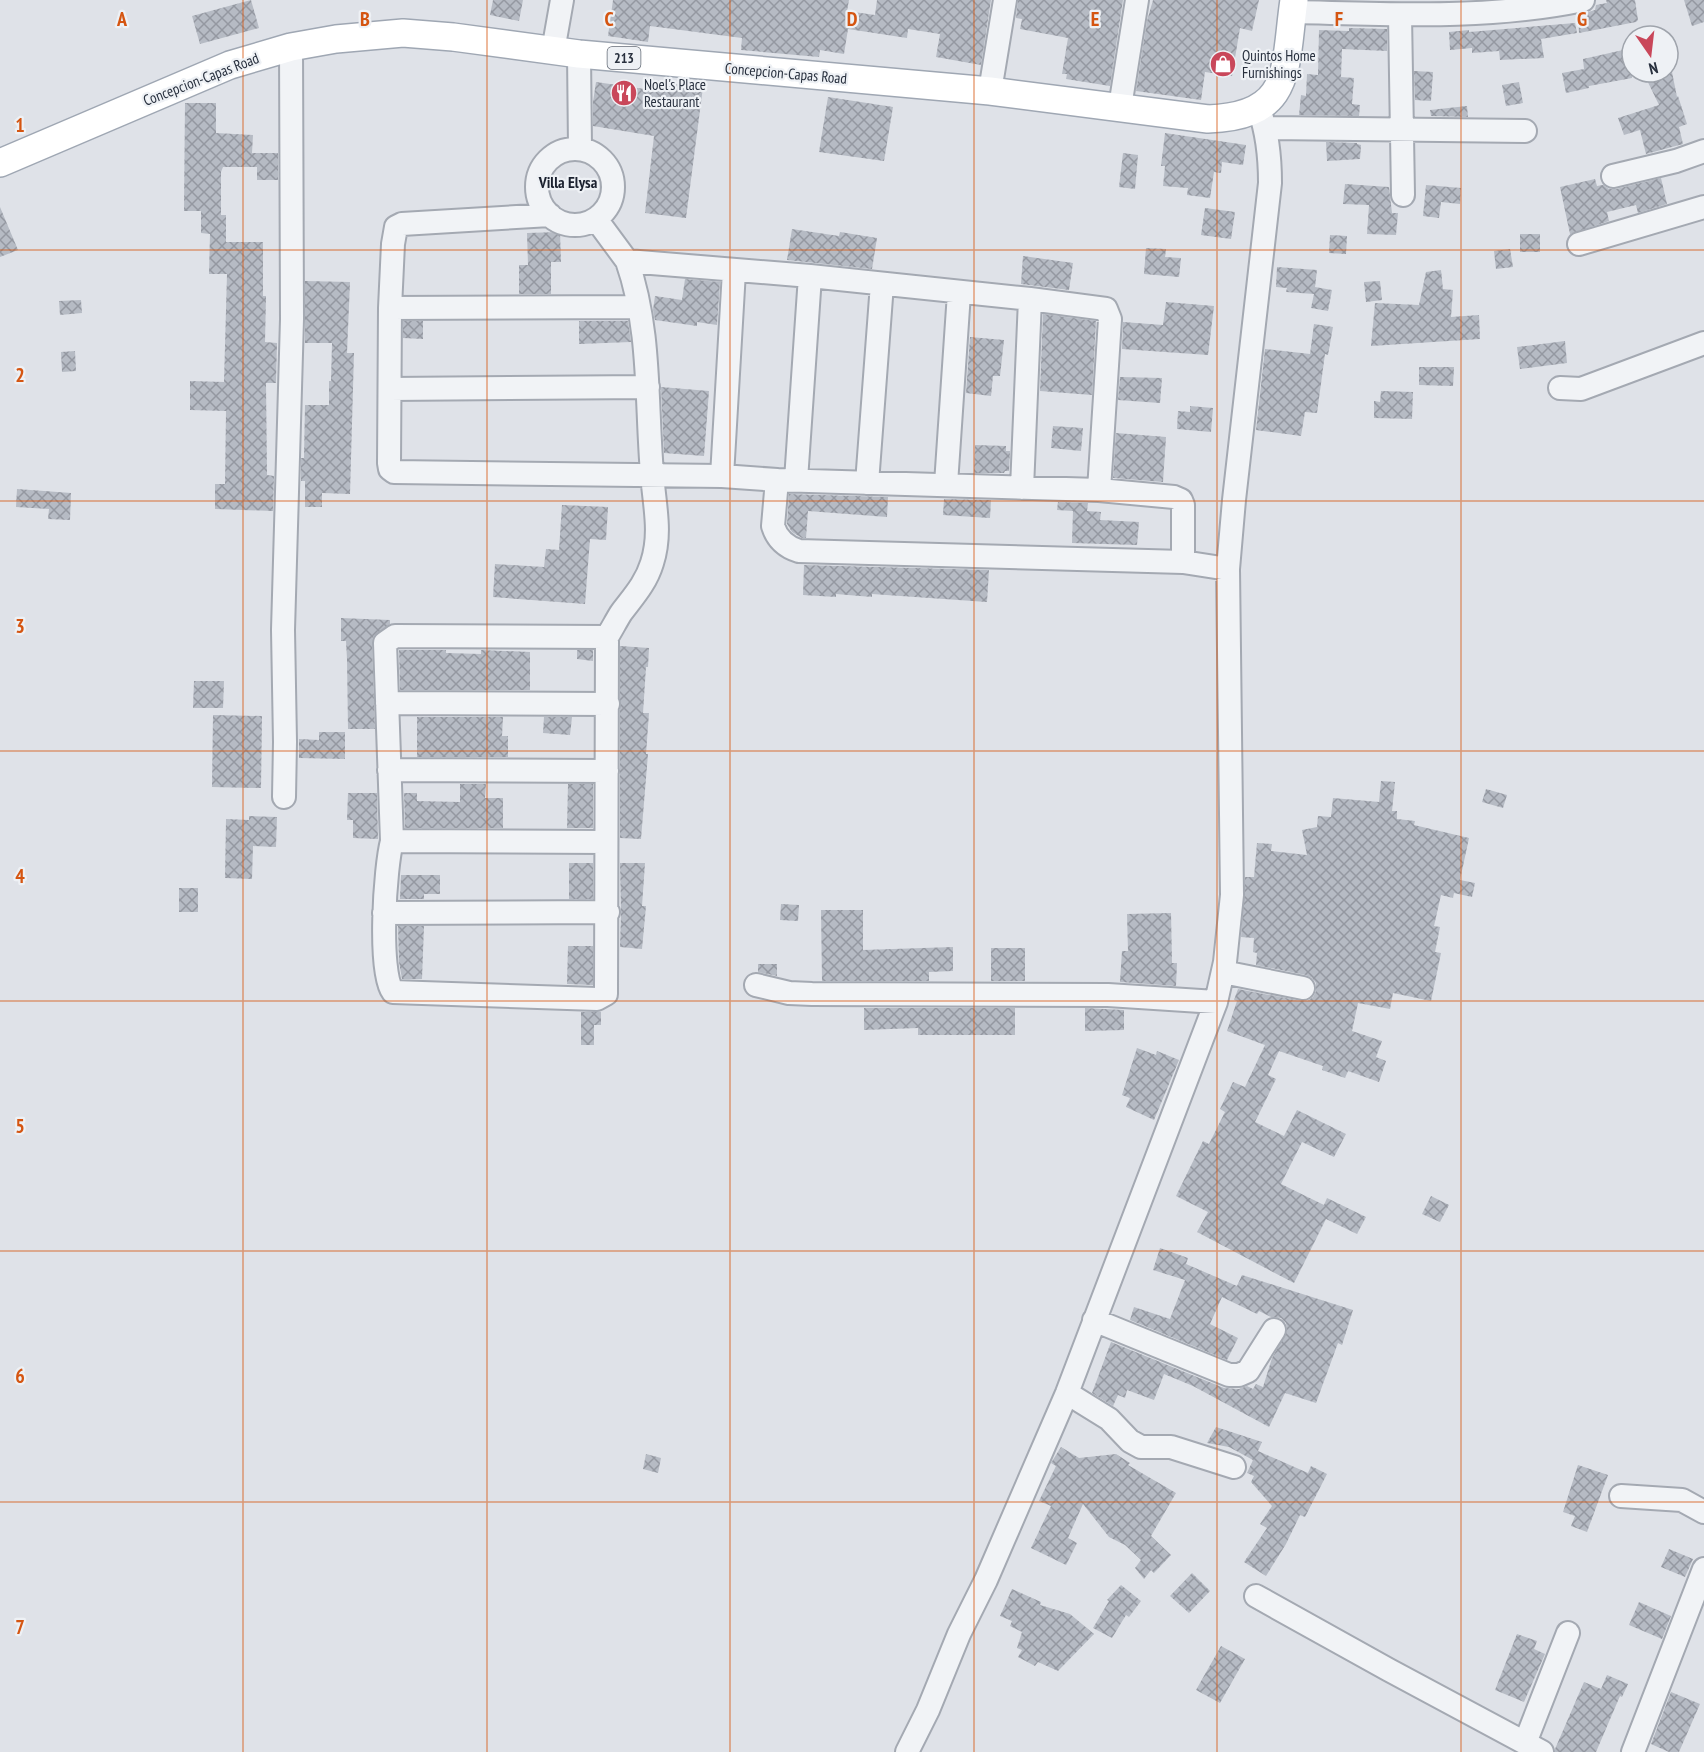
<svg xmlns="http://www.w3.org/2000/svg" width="1704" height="1752" font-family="'PT Sans Narrow',sans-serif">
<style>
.building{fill:url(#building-cross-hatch)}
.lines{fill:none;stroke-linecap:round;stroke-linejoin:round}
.minor-casing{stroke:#a4a9b2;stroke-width:26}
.major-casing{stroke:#9fa7b3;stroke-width:30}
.minor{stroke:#f1f3f6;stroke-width:22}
.major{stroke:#fff;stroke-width:27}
.grid{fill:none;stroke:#d55511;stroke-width:1.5;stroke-opacity:0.55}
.labels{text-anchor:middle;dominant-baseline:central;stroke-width:4.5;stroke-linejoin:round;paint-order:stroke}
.shield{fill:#eef1f5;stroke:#636a75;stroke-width:1.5}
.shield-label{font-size:14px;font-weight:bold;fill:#28303e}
.poi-label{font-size:15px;fill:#28303e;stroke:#eef1f5;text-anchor:start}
.street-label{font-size:15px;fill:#28303e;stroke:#eef1f5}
.neighbourhood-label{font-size:16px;font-weight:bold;fill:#1b212f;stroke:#eef1f5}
.grid-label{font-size:20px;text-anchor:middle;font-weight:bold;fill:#d55511;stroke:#eef1f5;stroke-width:4.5;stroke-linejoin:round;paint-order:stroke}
</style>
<defs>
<pattern id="building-cross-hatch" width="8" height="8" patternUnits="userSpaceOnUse" patternTransform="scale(1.5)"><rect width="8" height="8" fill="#b6bbc4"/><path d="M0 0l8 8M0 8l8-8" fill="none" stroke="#9498a1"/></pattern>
</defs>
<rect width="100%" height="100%" fill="#dfe2e8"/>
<path class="building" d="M251,0L259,28L200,44L192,16Z
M493,0H523L519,21L490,15Z
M613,0H849L847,11L875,15L877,0H991L981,65L936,57L940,34L908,29L907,38L848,29L844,54L820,50L819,57L741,50L742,38L650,26L648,42L608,36Z
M1018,0H1123L1110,86L1066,79L1067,74H1062L1068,38L1020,29L1022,19L1016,18Z
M1153,0H1259L1252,31L1240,28L1232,76L1205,72L1201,100L1136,91L1147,21Z
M1606,0H1635L1638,20L1636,22L1579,33L1578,15L1595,10L1596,5L1607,3Z
M1684,0H1704V22L1692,26Z
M1575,23L1577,33L1541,39L1544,58L1500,60L1499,51L1472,53V48L1450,50L1449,32L1469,30V32Z
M1349,28L1387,29V51L1342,49L1341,77L1354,78L1352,104L1360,105L1359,116L1299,115L1301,95L1306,96L1307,74L1318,75L1319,30L1349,31Z
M1632,48V78L1589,86V88L1566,93L1562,73L1584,69L1583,59Z
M1414,71L1433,72L1431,101L1415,100Z
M1643,72H1672L1677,97L1678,96L1687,124L1679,127L1683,144L1646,154L1640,130L1624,135L1618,118L1659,105Z
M596,82L659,91L660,82L703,87L686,218L645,213L654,136L593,126V102Z
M1519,82L1523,103L1506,106L1502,85Z
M828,97L893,107L884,161L819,152Z
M185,103H216V133L253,135L252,153H278V180H257V167H223L221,172V215H226V242H263V296H266L265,342L277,343L276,383H266L267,475L274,476L273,511L215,509V484H225L226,411L190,410V381L224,382L227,274H209L210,234L201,233V211H184Z
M1467,106L1468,117L1431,116L1430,110Z
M1165,133L1246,145L1243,165L1222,162L1221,173L1214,172L1210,198L1187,195L1188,188L1163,186L1165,166H1161Z
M1326,142L1357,143V144L1361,145L1360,159L1327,161Z
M1123,153L1138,155L1135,189L1119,187Z
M1661,178L1667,204L1638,213L1636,205L1607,212L1609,221L1570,234L1560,187L1595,179L1597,186L1603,185L1609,189H1616Z
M1345,184L1389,187L1392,213H1398L1396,235L1367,234L1369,205L1343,204Z
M1426,185L1461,188L1460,204L1441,202L1439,218L1423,216Z
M0,207L18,250L0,257Z
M1205,208L1235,212L1231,239L1201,235Z
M792,229L839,236L840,232L877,238L872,269L787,260Z
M560,232L561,262H551V294H519V265H528L527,233Z
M1520,234H1540V252H1520Z
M1330,235L1347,236L1346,254L1329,253Z
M1146,248L1166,249L1165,257L1181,258L1179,277L1144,274Z
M1510,249L1513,267L1496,269L1494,251Z
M1023,256L1073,263L1069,290L1021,284Z
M1277,267L1317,270L1315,287L1332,290L1328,311L1311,308L1314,294L1286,292L1287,288L1276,287Z
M1441,270L1443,289L1453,290L1451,317L1479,315L1480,339L1371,346L1375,303L1419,305L1426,272Z
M685,279L720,282L717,325L697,322V326L655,320L653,310L655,296L682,300Z
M305,281L350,282L347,353H354L350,494L322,493V507H305V481H301V458H304L305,405H329V381H331L332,343H305Z
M1380,281L1382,300L1366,302L1364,282Z
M81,300L82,313L60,315L59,301Z
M1166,302L1214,306L1208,355L1122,349L1123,322L1163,325Z
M1043,314L1096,321L1092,395L1040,391Z
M403,321H423V339L403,338Z
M579,321H628L631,342L579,344Z
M1314,324L1333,327L1328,355L1325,354L1317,413L1305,412L1301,436L1256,430L1265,349L1310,354Z
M970,337L1004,340L1000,376H993L991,396L966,393Z
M1565,341L1567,363L1520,369L1517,347Z
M75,351L76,371L62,372L61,352Z
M1419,367H1454L1453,386L1419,385Z
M1120,377L1162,378L1160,403L1118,400Z
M661,387L709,391L704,456L664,453Z
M1381,391L1413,392L1412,419L1374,418V401L1380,402Z
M1190,406L1213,408L1211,432L1177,429L1178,411L1190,412Z
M1053,426L1083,428L1081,451L1051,448Z
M1116,433L1166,437L1163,482L1113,478Z
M975,445L1006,446V451H1010L1009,471H1005L1004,473H974Z
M17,489L71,493L70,520L48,519L49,509L16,507Z
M789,494L888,497L887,517L808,511L806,538H802L792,532L787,524Z
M944,499L991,500L990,518L943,515Z
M1058,502L1088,503L1087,511L1101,512L1100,520L1139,522L1137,545L1072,543L1073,511L1057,510Z
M562,505L608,507L606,540L590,539L585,604L493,597L495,564L544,567L546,549L559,550Z
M804,565L989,570L987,602L872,594V597L836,594V597L803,595Z
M341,618L390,620V624L373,637L372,643L375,729H348L347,659L346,641H341Z
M620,646L649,648L648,667H646L643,713H649L646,754H648L641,839L620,838Z
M399,650H446V653L481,654V650L530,652V690H400Z
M577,650H593V661L577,659Z
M194,681H224L223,708H193Z
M213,715L262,716L261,788L212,787Z
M417,717H503L502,736H508V757H417Z
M544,717H572L570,735L543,733Z
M319,732H345V759L299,758V739L319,740Z
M1381,781L1395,782L1392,811H1397V819L1415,821L1414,825L1469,838L1460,880L1475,883L1472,897L1454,893L1453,898L1441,895L1434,926L1440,927L1435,952L1441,953L1431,1001L1393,993L1390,1009L1358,1003L1352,1031L1382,1041L1376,1057L1386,1061L1379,1082L1348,1071L1345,1078L1322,1070L1323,1066L1279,1051L1268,1075L1276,1079L1255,1122L1284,1136L1297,1110L1346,1134L1334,1157L1302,1142L1281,1184L1324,1205L1327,1198L1366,1217L1357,1234L1326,1219L1294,1283L1197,1232L1208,1212L1176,1196L1203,1141L1209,1144L1225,1112L1220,1109L1233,1082L1245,1087L1265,1045L1227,1031L1237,1001L1234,1000L1238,989L1301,1001H1307L1313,997L1316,991V983L1312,978L1306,975L1256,965L1257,953L1253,952L1254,938L1241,937L1245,877H1254L1257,843L1272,844L1271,851L1307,855L1302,830L1317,827L1318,816L1331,817L1333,798L1379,802Z
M460,784H486L485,798H503V828H405L404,793H417V801L460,802Z
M568,784H593V828H567Z
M1486,789L1507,795L1503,808L1482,802Z
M348,793H377L378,839L353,838V820H347Z
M249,816L277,817L276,847L253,846L252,879L225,878L226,819L249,820Z
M569,863H593V899H569Z
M620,863H645L642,906H646L642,949L620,947L621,913Z
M401,875H440V894H424V899H400Z
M179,888H198V912H179Z
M781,904L799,905L798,921L780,920Z
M821,910H863V950L953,947V971L929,972V981H822Z
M1171,913L1172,963H1177L1176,986L1120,982L1122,951H1128L1127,914Z
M398,926H424L422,979H402L399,962Z
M568,946H593V985L567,984Z
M991,948H1025V981H991Z
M758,964H777V976L758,972Z
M864,1008H1015V1035H918V1028L864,1030Z
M1085,1008L1124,1010V1030L1085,1031Z
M581,1012H601V1025H594V1045H581Z
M1137,1048L1156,1055L1157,1051L1179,1060L1154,1120L1126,1107L1130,1098L1122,1095Z
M1431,1196L1449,1205L1440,1222L1422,1214Z
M1160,1248L1188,1258L1186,1264L1237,1286L1242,1275L1353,1310L1342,1345L1338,1343L1316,1403L1285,1393L1269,1427L1193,1386L1164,1374L1154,1400L1127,1390L1125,1398L1118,1395L1113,1406L1092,1393L1111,1342L1224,1388L1239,1389L1247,1386L1253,1389L1256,1384L1263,1387L1272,1358L1287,1331L1286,1323L1281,1318L1271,1317L1259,1311L1257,1314L1222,1297L1210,1324L1238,1338L1227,1360L1130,1320L1134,1307L1170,1319L1185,1280L1153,1270Z
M1216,1427L1262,1442L1258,1451L1308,1473L1311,1466L1327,1474L1305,1517L1300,1515L1286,1544L1266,1576L1244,1562L1267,1528L1260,1524L1272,1506L1251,1482L1254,1476L1247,1473L1253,1460L1229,1447L1207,1443Z
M1061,1447L1079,1458L1116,1454L1130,1463L1128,1465L1176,1493L1151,1536L1171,1555L1154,1573L1151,1570L1144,1579L1135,1568L1141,1560L1125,1545L1109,1537L1083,1504L1068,1538L1077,1543L1066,1565L1031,1548L1051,1506L1039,1501L1056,1466L1051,1463Z
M646,1454L661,1458L658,1473L643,1469Z
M1578,1465L1608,1475L1587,1532L1571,1526L1575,1516L1563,1512Z
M1669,1549L1693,1559L1685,1577L1661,1567Z
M1192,1573L1210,1591L1189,1613L1170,1596Z
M1121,1585L1141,1601L1129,1617L1126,1615L1112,1638L1093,1628L1109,1601L1107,1600Z
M1012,1589L1041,1602L1040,1605L1070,1614L1094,1634L1058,1671L1038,1662L1035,1666L1018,1657L1022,1650L1017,1648L1022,1632L1010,1626L1012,1621L1000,1616Z
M1639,1602L1671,1616L1662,1639L1629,1625Z
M1517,1634L1537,1641L1534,1649L1545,1654L1524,1702L1495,1690Z
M1221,1646L1245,1659L1220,1703L1196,1690Z
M1607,1675L1628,1684L1622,1697L1620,1696L1596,1752H1555V1749L1584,1682L1601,1689Z
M1671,1692L1700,1704L1679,1752H1669L1651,1744Z"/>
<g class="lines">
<defs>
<path id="minor" d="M1293,12C1389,14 1488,20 1583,0
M1400,15L1403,195
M553,51L562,0
M579,54L580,148
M990,91L1005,0
M1120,107L1137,0
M1265,128L1525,131
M537 187a38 38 0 1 1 76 0a38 38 0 1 1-76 0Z
M1613,176L1676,161L1704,151
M550,215L402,224L396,227L393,244L390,308L389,463L390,469L394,472L722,476L777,480L1099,490L1174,497L1181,500L1183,505V562
M596,219L627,261L810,276L1030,299L1106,309L1110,319L1099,490
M1579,244L1704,207
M390,308L639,307
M1560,388L1581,389L1704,343
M390,389L648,387
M722,476L734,271
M777,480L773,526C777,539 786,547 799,551L1183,562L1228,569
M796,480L810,276
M867,483L882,284
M946,484L959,293
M1022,488L1030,299
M607,637L395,636L385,643L392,841C385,867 378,972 393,992L597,999L606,994L607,637C612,629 616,621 621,613C633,597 646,583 652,563C662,532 654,504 652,473C646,402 651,329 627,261
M387,703L608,704
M389,770L607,771
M284,797L285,742L283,630L292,319L291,47
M392,841L606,842
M384,913L608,912
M1223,972L1303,988
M756,985L789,993L812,994L1108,995L1216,1002
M1094,1320L1229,1375H1239L1248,1371L1274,1330
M1067,1393L1109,1419L1130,1441L1141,1447H1171L1234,1467
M1621,1496L1682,1500L1704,1512
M1256,1596L1389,1670L1542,1752
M1525,1743L1568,1633
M907,1752L928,1710L959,1634L986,1580L1067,1393L1216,1002L1225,962L1232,895L1228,569L1234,500L1270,183C1270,157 1268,134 1259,109
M1633,1752L1704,1569"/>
<path id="major" d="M0,163L230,65L291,47L336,39L403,33L453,37L579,54L990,91L1208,119C1294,116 1284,68 1294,0"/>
</defs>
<use href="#minor" class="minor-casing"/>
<use href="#major" class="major-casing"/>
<use href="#minor" class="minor"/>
<use href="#major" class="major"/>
</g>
<path class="grid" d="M243,0V1752M487,0V1752M730,0V1752M974,0V1752M1217,0V1752M1461,0V1752M0,250H1704M0,501H1704M0,751H1704M0,1001H1704M0,1251H1704M0,1502H1704"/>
<defs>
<symbol id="shop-disc" viewBox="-11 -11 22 22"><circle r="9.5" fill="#c9475a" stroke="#eef1f5"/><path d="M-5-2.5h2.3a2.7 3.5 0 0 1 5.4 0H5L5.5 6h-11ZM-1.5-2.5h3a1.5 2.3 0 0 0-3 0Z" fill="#fff"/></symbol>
<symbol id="restaurant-disc" viewBox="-11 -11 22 22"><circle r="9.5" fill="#c9475a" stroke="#eef1f5"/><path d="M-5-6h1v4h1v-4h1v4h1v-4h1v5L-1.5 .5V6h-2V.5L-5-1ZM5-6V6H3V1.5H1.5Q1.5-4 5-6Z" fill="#fff"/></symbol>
</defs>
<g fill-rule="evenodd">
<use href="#shop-disc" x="1208" y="49" width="30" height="30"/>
<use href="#restaurant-disc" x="609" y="78" width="30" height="30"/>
</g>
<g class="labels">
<rect class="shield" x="607.5" y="47" width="33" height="22" rx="4.5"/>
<g class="shield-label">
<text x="624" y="58">213</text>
</g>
<g class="poi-label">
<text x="1242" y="55">Quintos Home<tspan x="1242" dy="17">Furnishings</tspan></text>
<text x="644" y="84">Noel's Place<tspan x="644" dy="17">Restaurant</tspan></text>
</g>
<g class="street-label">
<text transform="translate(786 73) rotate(5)">Concepcion-Capas Road</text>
<text transform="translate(201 79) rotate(-21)">Concepcion-Capas Road</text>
</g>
<g class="neighbourhood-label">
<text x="568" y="182">Villa Elysa</text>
</g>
</g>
<g class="grid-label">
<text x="122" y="26">A</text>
<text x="365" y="26">B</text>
<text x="609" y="26">C</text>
<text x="852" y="26">D</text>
<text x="1095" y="26">E</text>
<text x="1339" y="26">F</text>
<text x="1582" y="26">G</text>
<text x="20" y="132">1</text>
<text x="20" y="382">2</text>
<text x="20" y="633">3</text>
<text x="20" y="883">4</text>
<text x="20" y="1133">5</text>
<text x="20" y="1383">6</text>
<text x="20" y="1634">7</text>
</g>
<g transform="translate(1650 54) rotate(166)"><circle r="28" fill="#eef1f5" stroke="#9fa4ac" stroke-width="1.5"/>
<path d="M0-4.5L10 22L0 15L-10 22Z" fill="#c9475a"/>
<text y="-9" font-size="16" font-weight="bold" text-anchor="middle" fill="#28303e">N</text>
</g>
</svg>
